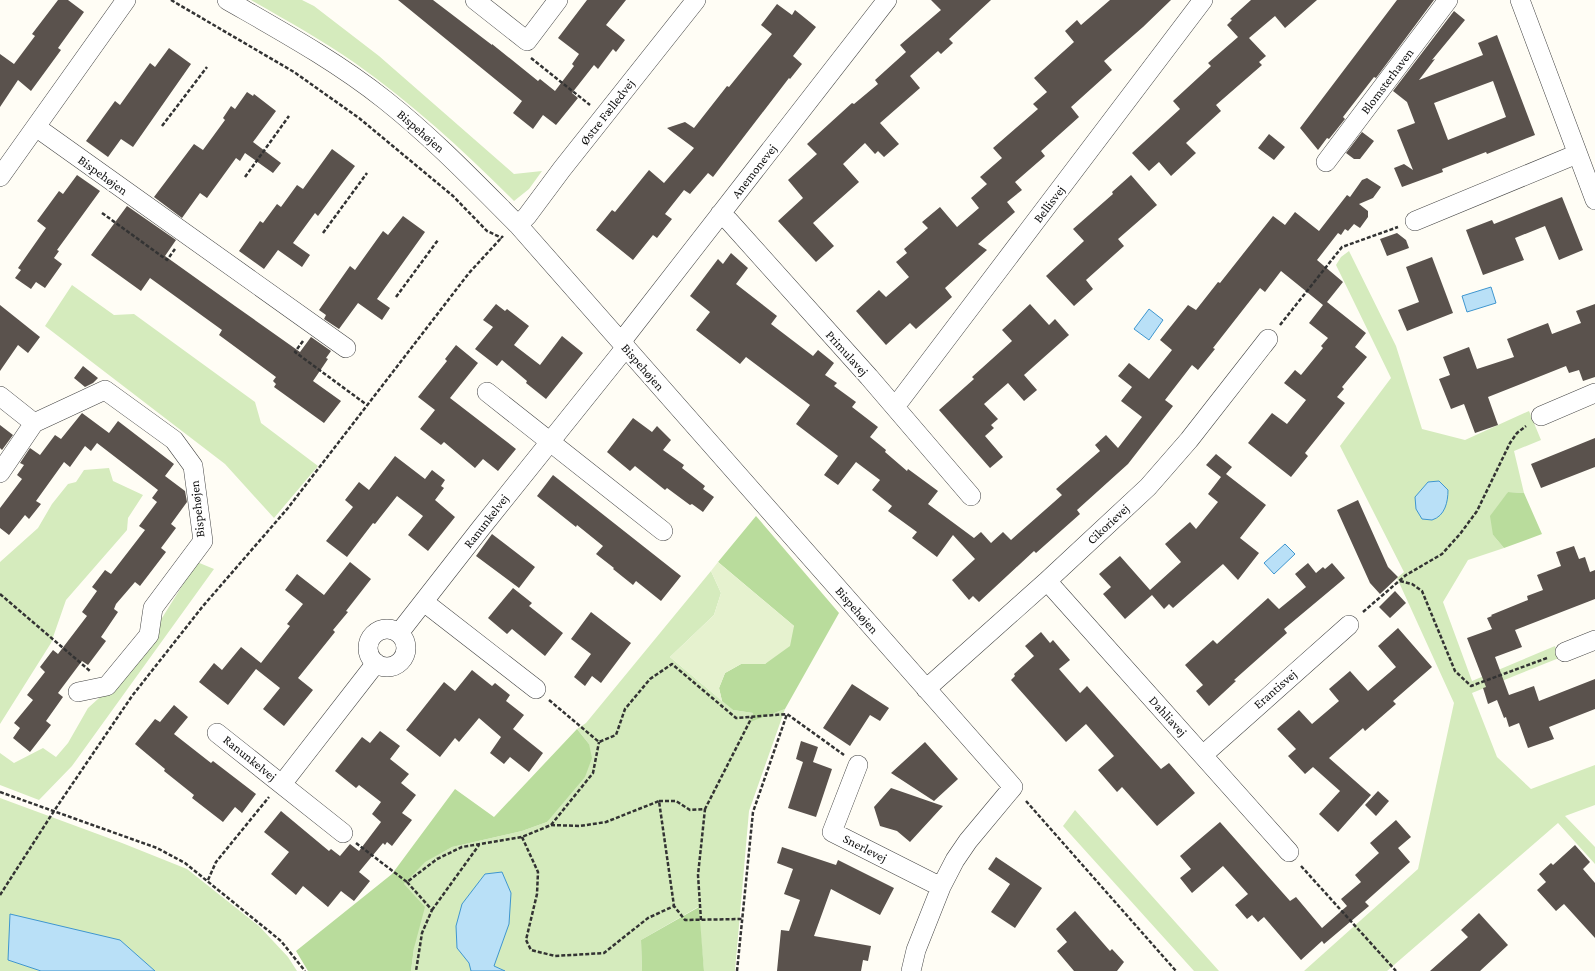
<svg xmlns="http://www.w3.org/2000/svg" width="1595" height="971" font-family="'Crimson Pro',serif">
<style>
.green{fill:#d5ebbd}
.forest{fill:#b9dc9c}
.pitch{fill:#e6f2cf}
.water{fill:#b9e0f7;stroke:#3f96cf}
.building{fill:#5a524d;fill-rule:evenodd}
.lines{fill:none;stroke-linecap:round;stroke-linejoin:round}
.minor-casing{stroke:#444;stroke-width:20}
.path{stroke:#333;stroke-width:2.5;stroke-dasharray:4 2;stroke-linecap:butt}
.minor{stroke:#fff;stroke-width:19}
.labels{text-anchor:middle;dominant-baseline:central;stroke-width:4;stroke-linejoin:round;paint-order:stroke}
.street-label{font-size:13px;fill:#111;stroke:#fff}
</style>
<rect width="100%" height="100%" fill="#fffdf5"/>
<path class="green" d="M251,0H302L314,6L379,56L514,174L542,171L529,189L514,201C464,151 413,104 355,63C322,40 286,20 251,0Z
M1349,251L1396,346L1422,429L1465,440L1529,411L1541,440L1514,451L1524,493L1508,492L1493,535L1504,548L1468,560L1443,602L1472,681L1555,646L1559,658L1472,693L1497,757L1531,789L1595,765V805L1565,816L1595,847V864L1558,823L1387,971H1304L1418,869L1454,703L1397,578L1404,572L1340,446L1391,378L1336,265L1341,257Z
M72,285L114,315L134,314L255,402L261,423L318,466L274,518L225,464L45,326Z
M109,468L113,481L143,495L128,518L127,530L66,600L51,643L0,724V562L38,528L52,504L68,484L76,482L84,470Z
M197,562L214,569L72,766L39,800L0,785V753L14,763L43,748L56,757L68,743L88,708L109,689L152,634Z
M711,571L721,593L714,615L670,657L733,710L753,713L751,721L785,709L749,811L735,971H704L698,907L641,940L642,971H411L414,948L404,884L425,861L452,847L522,831L547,822L589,744L577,729L586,723Z
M0,798L122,843L187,869L259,926L288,957L297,971H0Z
M1075,810L1219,971H1194L1063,826Z"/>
<path class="forest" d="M1508,492L1524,493L1542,534L1504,548L1493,535L1490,516Z
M756,516L839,613L785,709L750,722L753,713L733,710L722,701L719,688L725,673L741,664H765L794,626L718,562Z
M577,729L589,744L592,758L585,777L547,822L522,831L452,847L425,862L404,884L425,907L414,948L411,971H308L296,951L392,874L455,789L494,817Z
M699,907L704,971H642L641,940Z"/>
<path class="pitch" d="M718,562L794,626L790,646L765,664H741L725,673L719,688L722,701L670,657L714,615L721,593L711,571Z"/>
<path class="water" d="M1491,287L1496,303L1467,312L1462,296Z
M1149,309L1163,320L1149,340L1134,329Z
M1439,481L1448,490C1448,502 1445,516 1432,520C1429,520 1425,519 1422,519L1416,509L1415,497L1428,482Z
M1285,544L1295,554L1274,574L1264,563Z
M502,872L511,893L509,924L494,966L505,971H471L469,963L457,948L456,926L462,904L485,874Z
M10,914L120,940L155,971H41L8,960Z"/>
<path class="building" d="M58,0H68L84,12L58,48L61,50L31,91L18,80L0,107V54L14,64L35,36L32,34Z
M398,0H433L492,45V44L538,81L540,79L555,91L574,66L572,64L579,54L558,38L587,0H626L606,25L625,40L616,52L613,49L598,69L594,65L572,93L578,98L556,125L543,115L533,129L513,113L522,101Z
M931,0H991L949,39L953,43L941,54L938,51L910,76L920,88L880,123L899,144L884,157L878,151L875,154L865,143L843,164L859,182L813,223L834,246L816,262L778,221L803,198L788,180L817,154L807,144L852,103L854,104L878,84L875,80L906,52L900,45L941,10Z
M1110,0H1171L1143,27L1104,61L1112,70L1071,107L1079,117L1041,151L1045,156L1015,182L1022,190L1007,202L1015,212L978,244L987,250L945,288L952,297L916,329L910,323L886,345L856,311L879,290L886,297L909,277L896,262L907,253L904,249L928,228L922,222L940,207L957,227L979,208L971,198L987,184L980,177L1002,158L993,148L1038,109L1033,104L1047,92L1034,78L1074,42L1065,31L1077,20L1081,25Z
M1251,0H1317L1285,28L1275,16L1249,38L1266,56L1259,62L1262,65L1216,105L1221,111L1186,143L1196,153L1171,176L1159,162L1149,171L1132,153L1180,109L1173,101L1211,66L1208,63L1238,37L1227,25L1232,20L1230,19Z
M1397,0H1434L1376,78L1374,77L1343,117L1345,119L1329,139L1327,138L1318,150L1300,128Z
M777,4L792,15L795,10L816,27L793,56L802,64L790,79L789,78L713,177L708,173L690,194L684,190L665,214L672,219L657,238L653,235L633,260L596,230L612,210L615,212L649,170L664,183L694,148L667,128L685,122L694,128L727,86L729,87L772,34L761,25Z
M1454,11L1465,20L1432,60L1435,59L1419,80L1483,55L1478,43L1497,35L1535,135L1487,154L1486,152L1442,169L1443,172L1402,187L1394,168L1404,164L1413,170L1397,130L1415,123L1407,102L1393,91ZM1493,81L1506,117L1448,140L1434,103Z
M169,48L191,64L133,147L121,139L108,157L86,141L115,101L120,105L150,63L155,67Z
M247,92L253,96L254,94L276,111L253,142L281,163L273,173L245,153L240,161L236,158L207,198L200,193L182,218L154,197L194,144L203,150L225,120L223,118L231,106L235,109Z
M1362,132L1374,141L1360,159H1354L1346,153Z
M1269,134L1285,147L1274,160L1258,148Z
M332,149L355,166L318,216L315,213L293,243L310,255L302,267L278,250L264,269L239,251L260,221L263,223L277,204L281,207L297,185L303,189Z
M77,175L100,191L57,250L59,251L54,258L62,264L45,288L36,282L31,289L15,278L21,270L18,268L46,228L37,221L59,191L63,194Z
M1131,175L1157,205L1118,239L1124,246L1086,280L1093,289L1074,306L1046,276L1084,241L1073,229L1113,194L1112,192Z
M1367,178L1381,187L1373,198L1359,204L1368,211V217L1360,228L1354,224L1348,231L1345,229L1341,235L1338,233L1317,260L1343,282L1327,302L1366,333L1355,347L1367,357L1342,387L1344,389L1337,397L1345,403L1305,453L1308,456L1291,477L1248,443L1272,413L1287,424L1306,400L1284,383L1295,370L1301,375L1323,348L1321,346L1328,338L1309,323L1323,305L1281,271L1265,292L1260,288L1213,348L1215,349L1198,370L1192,365L1165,400L1173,406L1128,464L1077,510L1080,514L1036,553L1034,551L979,602L973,596L969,600L952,580L975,559L953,535L937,557L912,538L917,532L888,511L892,506L872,490L880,480L856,462L838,485L824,475L838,456L796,424L810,405L746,357L740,364L696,330L710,312L690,296L718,259L723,264L731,253L748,268L736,284L777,316L771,324L813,356L818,350L834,363L825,375L837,383L834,386L856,402L852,407L878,427L870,437L886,450L885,452L907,471L908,469L938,491L928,504L974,538L981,532L991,543L1003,532L1011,540L1062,495L1056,489L1100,451L1095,445L1106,435L1118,448L1142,417L1121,401L1132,387L1118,376L1129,363L1149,379L1172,350L1160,340L1188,305L1196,310L1218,282L1220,283L1273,216L1285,225L1295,212L1319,231L1347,195L1350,197L1362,180Z
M1562,197L1583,250L1559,260L1545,226L1515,238L1524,260L1483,275L1466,230L1492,220L1494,224Z
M127,206L176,240L165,256L235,306L300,352L311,337L331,351L326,358L328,359L313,381L341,401L324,423L274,387L276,384L273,381L276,377L219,335L222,330L150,278L141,291L91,255Z
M403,216L425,232L377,299L390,308L382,320L358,303L339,329L324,319L326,315L319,310L350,266L355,270L383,231L388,235Z
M1397,233L1406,240L1409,248L1387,256L1380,239Z
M1432,257L1453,313L1407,331L1398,310L1419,302L1406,267Z
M496,304L505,311L507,309L529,326L514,345L540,365L562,336L583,353L546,399L526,383L527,381L502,360L497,366L475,349L493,327L483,320Z
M1030,304L1049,325L1055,319L1069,335L1024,375L1037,390L1024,401L1008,383L984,404L998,419L991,425L994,428L985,436L1003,457L990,468L939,410L974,379L972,377L1012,341L1002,330Z
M1595,304V377L1583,381L1579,370L1569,373L1566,366L1488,397L1498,425L1475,433L1464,404L1451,409L1439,379L1450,375L1443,357L1469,347L1477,369L1514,357L1507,339L1548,323L1552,334L1581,323L1576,311Z
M0,305L40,337L28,353L18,345L0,371Z
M456,345L478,363L450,398L516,449L498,471L483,459L475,468L444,442L441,445L420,429L435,410L418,397L447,361L445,359Z
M83,366L98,378L93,383L85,387L74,378Z
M82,413L109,433L118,421L174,464L165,476L185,491L187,502L171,524L176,528L161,548L166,552L140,586L135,582L116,604L114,609L118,612L101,637L106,641L88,665L82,661L58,693L63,697L46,721L51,725L30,752L13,738L20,728L14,723L33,700L27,695L45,672L40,667L53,650L58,654L87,616L82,612L97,591L92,587L105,570L111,574L145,530L139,526L157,502L152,498L158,490L97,443L91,451L85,446L70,467L64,462L36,501L41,504L29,519L25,515L9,535L0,528V508L22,479L17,475L24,465L20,463L30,448L40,455L55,435L61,439Z
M633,418L652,432L657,426L671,440L663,450L684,465L682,468L705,486L703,489L714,497L703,512L692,504L690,505L667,488L665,490L635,466L630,471L607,452Z
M0,425L13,435L2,450L0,448Z
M1595,438V467L1541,488L1531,464Z
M1216,454L1232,467L1226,474L1266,505L1240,538L1259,553L1238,580L1223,564L1173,608L1169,604L1164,609L1152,595L1125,619L1103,594L1111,587L1099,574L1120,556L1150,590L1181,562L1165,544L1190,522L1196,529L1218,502L1208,494L1221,477L1206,465Z
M395,456L425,479L432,470L445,480L441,486L444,488L435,500L455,517L428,551L408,535L423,516L397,496L375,524L373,523L347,557L326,541L353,507L345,500L359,482L369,490Z
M553,475L681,576L661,601L636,581L633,585L613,569L614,568L596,554L603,546L577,525L576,527L537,496Z
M1358,500L1388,567L1398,577L1380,594L1370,583L1337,510Z
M492,534L535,567L519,588L476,556Z
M1574,546L1579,559L1585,557L1590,572L1595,570V599L1515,630L1522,647L1495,657L1509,695L1534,686L1539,701L1595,679V709L1549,727L1554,739L1528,748L1519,723L1509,727L1506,717L1504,718L1497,700L1488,704L1483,688L1486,687L1467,638L1492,629L1487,618L1492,616L1491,615L1528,600L1527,596L1543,590L1537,575L1561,566L1556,552Z
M350,562L371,579L346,611L348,612L333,630L335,632L298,678L313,690L284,726L263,709L280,688L256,669L228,705L199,682L214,663L222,670L241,647L261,663L290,626L287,624L303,604L285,590L297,574L324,595Z
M1308,563L1316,573L1323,567L1325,569L1332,563L1345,578L1284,629L1287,633L1234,680L1236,681L1209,706L1196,691L1203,685L1185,665L1213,640L1217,644L1268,598L1279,609L1306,587L1295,574Z
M513,588L532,603L529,606L563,633L545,656L512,629L507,634L488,618Z
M1395,591L1406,603L1390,618L1379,607Z
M591,612L631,643L601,683L592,676L585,686L574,677L591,654L571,639Z
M1398,628L1432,667L1393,701L1396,704L1365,731L1363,728L1329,758L1371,795L1338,832L1319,814L1340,791L1313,767L1305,774L1288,756L1296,749L1277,729L1299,710L1312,724L1339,701L1329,689L1350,671L1368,691L1396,667L1378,646Z
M1041,632L1050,643L1053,640L1070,660L1059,669L1080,693L1087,686L1161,769L1169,763L1195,793L1157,826L1122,787L1117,792L1098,770L1114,756L1086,724L1066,742L1011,680L1015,676L1014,674L1034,656L1025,646Z
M472,670L492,686L495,683L510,695L506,701L524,715L513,729L543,753L529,772L510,757L504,764L490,753L501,737L479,718L459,742L455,738L440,757L406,730L444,682L455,691Z
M852,684L889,708L880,721L870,715L850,746L823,728Z
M174,705L188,717L174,734L211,763L213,761L256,794L242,813L235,807L223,822L192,798L194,795L164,771L165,769L135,744L155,719L160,722Z
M380,731L400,746L390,759L409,774L401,783L416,795L402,813L412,820L392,846L387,842L385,845L383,843L359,872L370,881L354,901L341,891L328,907L303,886L296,895L271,874L289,852L264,832L281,811L329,851L331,849L340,856L350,844L359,851L381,822L372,814L381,802L359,785L356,788L335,771L362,737L370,743Z
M801,741L818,747L813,762L832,769L816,817L788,808L803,762L796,759Z
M925,742L958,779L934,801L891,773Z
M891,788L943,806L910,842L897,831L880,826L874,807Z
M1378,791L1389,801L1376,816L1365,805Z
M1396,820L1411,837L1398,848L1410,862L1365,902L1369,906L1324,944L1322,941L1301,960L1264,917L1258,922L1252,915L1247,919L1235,905L1248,894L1223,866L1192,893L1180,878L1191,869L1180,856L1220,822L1290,901L1296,897L1322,928L1347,906L1341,899L1361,882L1355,875L1379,853L1370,843Z
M1575,845L1590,862L1583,869L1595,883V938L1564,904L1556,911L1537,890L1546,882L1539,874L1551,863L1553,865Z
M782,847L836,865L838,860L894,888L880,915L831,889L814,936L871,946L868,961L863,960L861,971H777L781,930L789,931L800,900L784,894L793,869L777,863Z
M996,857L1042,888L1015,928L991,912L1010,884L988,869Z
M1075,911L1110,951L1112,949L1124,962L1117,971H1074L1057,951L1067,942L1056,929Z
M1479,913L1508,945L1480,971H1430L1468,937L1461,930Z"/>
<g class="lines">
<defs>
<path id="minor" d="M227,0C281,31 336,61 385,100C433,138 475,182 518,225L1013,787L968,841L955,860L941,887L916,950L911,971
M475,0L527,41L558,0
M1520,0L1595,200
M36,127L346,348
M1326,162L1448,0
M0,177L126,0
M720,214L729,221L869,377L971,496
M1415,221L1577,154
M518,225L527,216L562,169L696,0
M621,342L887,0
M487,392L663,531
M0,396L34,423L0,473
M894,406L901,399L1203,0
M1541,416L1595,393
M34,423L105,390L174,440L193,466L203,541L153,608L149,635L107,686L78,692
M1047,581L1289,852
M424,602L536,689
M368 648a19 19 0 1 1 38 0a19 19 0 1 1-38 0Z
M399,633L481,528L626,347
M1565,652L1595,640
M926,689L1047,581L1148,487L1189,440L1268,339
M217,733L343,833
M1203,755L1349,625
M858,765L832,832L941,887
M282,784L376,663"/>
</defs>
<use href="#minor" class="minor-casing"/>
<path class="path" d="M171,0L294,72L359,118L453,196L487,231L502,238
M531,58L590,105
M162,126L207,67
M245,177L289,116
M102,213L167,260L175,249
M323,233L367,173
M396,297L438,240
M1280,325L1342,247L1398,227
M303,341L295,352L367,405
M1400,581L1412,584L1422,591L1455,671L1471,686L1547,658
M0,594L90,671
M1363,612L1406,575L1442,554L1460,534L1477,511L1510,443L1517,433L1526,426
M549,700L599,742L616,735L625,709L650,679L672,664L736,718L787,714
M0,792L157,848L185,863L281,941L305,971
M659,801H676L690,810L705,809L752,717
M1026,801L1176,971
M551,825L580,826L606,822L659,801L674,906
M522,837L538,872L537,894L526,940L531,950L555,956L604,953L648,918L674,906L685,920L742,919
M356,843L407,882L437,859L462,847L522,837L551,825L593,773L599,742
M1301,866L1396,971
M208,880L216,862L269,797
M407,882L432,910L422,933L416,971
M0,895L54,811L132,696L203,606L288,508L469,273L503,236
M432,910L479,845
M701,920L698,875L705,809
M737,971L753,812L787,714L844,755"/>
<use href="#minor" class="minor"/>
</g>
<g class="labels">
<g class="street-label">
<text transform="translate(1387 81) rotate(-53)">Blomsterhaven</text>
<text transform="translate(607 112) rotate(-52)">Østre Fælledvej</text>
<text transform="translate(421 131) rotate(41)">Bispehøjen</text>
<text transform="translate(754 171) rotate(-52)">Anemonevej</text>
<text transform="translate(103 175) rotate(36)">Bispehøjen</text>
<text transform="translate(1049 204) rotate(-53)">Bellisvej</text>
<text transform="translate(847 353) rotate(48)">Primulavej</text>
<text transform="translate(643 367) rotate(49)">Bispehøjen</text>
<text transform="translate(197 509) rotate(-96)">Bispehøjen</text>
<text transform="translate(486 521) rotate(-52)">Ranunkelvej</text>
<text transform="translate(1108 524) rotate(-43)">Cikorievej</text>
<text transform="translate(857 610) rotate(49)">Bispehøjen</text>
<text transform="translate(1275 689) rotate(-41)">Erantisvej</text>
<text transform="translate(1168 716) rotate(48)">Dahliavej</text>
<text transform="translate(250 758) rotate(39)">Ranunkelvej</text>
<text transform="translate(865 848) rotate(27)">Snerlevej</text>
</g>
</g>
</svg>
